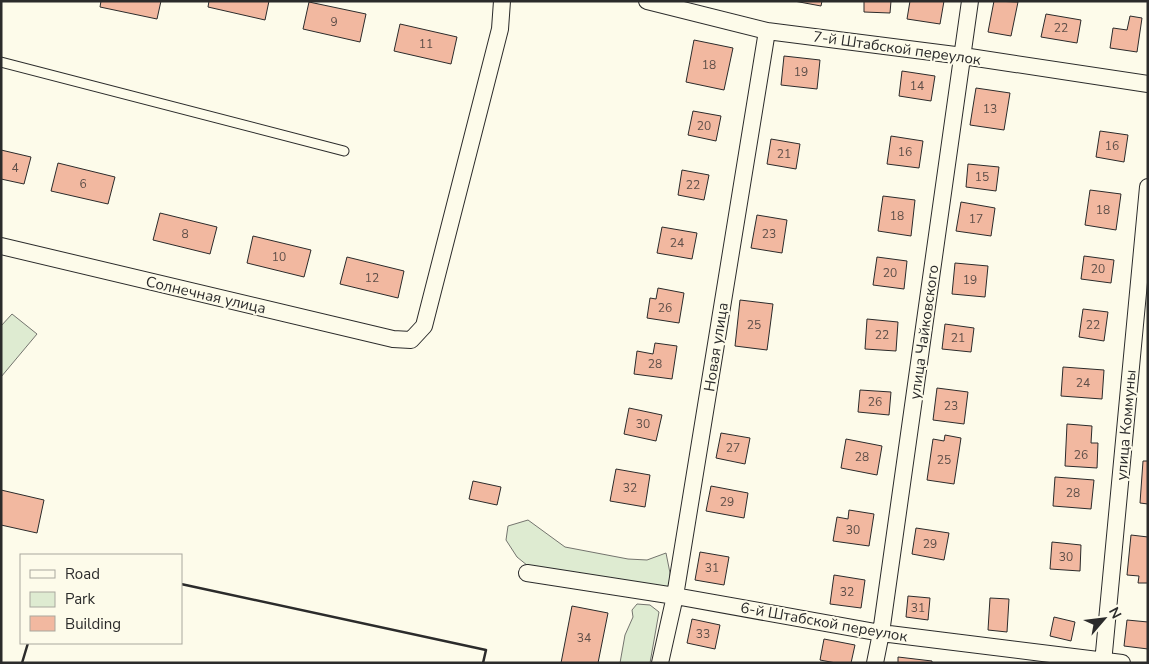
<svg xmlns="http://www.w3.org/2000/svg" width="1149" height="664" font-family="'Nunito Sans',sans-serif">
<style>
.green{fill:#deebd1;stroke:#74746e}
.building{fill:#f2b8a0;stroke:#2b2b2b}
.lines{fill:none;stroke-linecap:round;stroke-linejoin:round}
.service-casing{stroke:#2b2b2b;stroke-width:11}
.minor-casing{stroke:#2b2b2b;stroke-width:18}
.service{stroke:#fdfbea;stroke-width:9}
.minor{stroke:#fdfbea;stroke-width:16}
.wall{stroke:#2b2b2b;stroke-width:2.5}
.labels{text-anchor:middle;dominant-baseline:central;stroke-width:4;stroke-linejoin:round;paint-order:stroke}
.number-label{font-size:12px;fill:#5d4e48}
.street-label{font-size:15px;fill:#2b2b2b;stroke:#fdfbea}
</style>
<rect width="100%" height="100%" fill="#fdfbea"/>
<path class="green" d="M12,314L37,334L1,377V326Z
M528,520L565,547L628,559L647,560L666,553L670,573L669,590L533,570L517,557L506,540L508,526Z
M637,604L650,605L659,612L650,663H620L625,635L633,617L632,610Z"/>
<path class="building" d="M101,1H161L157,19L100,7Z
M209,1H269L265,20L208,7Z
M794,1H822L821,6Z
M864,1H891L890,13L864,12Z
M910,1H944L940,24L907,19Z
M994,1L1018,2L1011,36L988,32Z
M309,2L366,14L360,42L303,29Z
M1046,14L1081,20L1077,43L1041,37Z
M1130,16L1142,18L1137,52L1110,48L1113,28L1127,30Z
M400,24L457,37L451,64L394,51Z
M694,40L733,48L724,90L686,82Z
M784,56L820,60L817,89L781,85Z
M902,71L935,76L931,101L899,96Z
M976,88L1010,93L1004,130L970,125Z
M693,111L721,116L716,141L688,135Z
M1100,131L1128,135L1124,162L1096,157Z
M891,136L923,141L919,168L887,164Z
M771,139L800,144L796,169L767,164Z
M1,150L31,157L24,184L1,179Z
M58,163L115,177L108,204L51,191Z
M968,164L999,167L996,191L966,187Z
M682,170L709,175L704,200L678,195Z
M1090,190L1121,194L1116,230L1085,225Z
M883,196L915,200L911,236L878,231Z
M961,202L995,208L991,236L956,231Z
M160,213L217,227L210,254L153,240Z
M757,215L787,220L782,253L751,248Z
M662,227L697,233L692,259L657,253Z
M253,236L311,250L304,277L247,263Z
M1084,256L1114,260L1111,283L1081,279Z
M347,257L404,271L398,298L340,284Z
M877,257L907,261L904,289L873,285Z
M955,263L988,266L985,297L952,294Z
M658,288L684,293L679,323L647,318L650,298L656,299Z
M740,300L773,304L767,350L735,346Z
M1083,309L1108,312L1104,341L1079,337Z
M867,319L898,322L896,351L865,349Z
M945,324L974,328L971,352L942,349Z
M655,343L677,346L672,379L634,374L637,351L653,354Z
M1063,367L1104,370L1102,399L1061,396Z
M937,388L968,392L964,424L933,420Z
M860,390L891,392L889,415L858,412Z
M629,408L662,415L656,441L624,434Z
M1067,424L1092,426L1091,443H1098L1097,468L1065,466Z
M721,433L750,438L745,464L716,458Z
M945,435L961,438L954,484L927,480L933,439L944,441Z
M846,439L882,446L877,475L841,468Z
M1143,461H1148V504L1140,503Z
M616,469L650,475L645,507L610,501Z
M1055,477L1094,480L1091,509L1053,506Z
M473,481L501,487L497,505L469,499Z
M711,486L748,493L744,518L706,511Z
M1,490L44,500L37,533L1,525Z
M849,510L874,514L869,546L833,541L837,517L848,519Z
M916,528L949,533L944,560L912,554Z
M1131,535L1148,537V583H1138L1139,576L1127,575Z
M1052,542L1081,545L1080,571L1050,569Z
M700,552L729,557L724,585L695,580Z
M834,575L865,580L861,608L830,604Z
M908,596L930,598L928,620L906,617Z
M990,598L1009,599L1007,632L988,630Z
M572,606L608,613L598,663H561Z
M1054,617L1075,622L1071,641L1050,636Z
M692,619L720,625L715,649L687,643Z
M1127,620L1148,622V649L1124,646Z
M824,639L855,645L851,663H836L820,660Z
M898,657L932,661V663H898Z"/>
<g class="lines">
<defs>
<path id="service" d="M1,62L344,151"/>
<path id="minor" d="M647,1L767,31L963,56L1148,84
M1,246L393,339L411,340L424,326L500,29L502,1
M527,573L675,596L881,633L1122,663
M660,663L675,596L767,31
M875,663L881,633L970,1
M1103,663L1148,187"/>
</defs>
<use href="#service" class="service-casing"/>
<use href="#minor" class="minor-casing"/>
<use href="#service" class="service"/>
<use href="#minor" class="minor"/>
<path class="wall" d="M181,584L486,650L483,663
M22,663L28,643"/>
</g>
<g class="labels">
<g class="number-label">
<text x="334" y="22">9</text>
<text x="1061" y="28">22</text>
<text x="426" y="44">11</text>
<text x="709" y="65">18</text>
<text x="801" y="72">19</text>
<text x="917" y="86">14</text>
<text x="990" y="109">13</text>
<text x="704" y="126">20</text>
<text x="1112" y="146">16</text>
<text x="905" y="152">16</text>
<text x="784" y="154">21</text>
<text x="15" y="168">4</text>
<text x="982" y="177">15</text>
<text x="83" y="184">6</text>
<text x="693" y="185">22</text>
<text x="1103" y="210">18</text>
<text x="897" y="216">18</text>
<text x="976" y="219">17</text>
<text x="185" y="234">8</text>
<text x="769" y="234">23</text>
<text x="677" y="243">24</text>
<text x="279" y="257">10</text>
<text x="1098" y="269">20</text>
<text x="890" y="273">20</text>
<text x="372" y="278">12</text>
<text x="970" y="280">19</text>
<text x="665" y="308">26</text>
<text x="754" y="325">25</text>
<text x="1093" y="325">22</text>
<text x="882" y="335">22</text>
<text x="958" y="338">21</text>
<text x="655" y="364">28</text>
<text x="1083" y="383">24</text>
<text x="875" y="402">26</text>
<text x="951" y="406">23</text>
<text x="643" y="424">30</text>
<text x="733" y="448">27</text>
<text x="1081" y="455">26</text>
<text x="862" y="457">28</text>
<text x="944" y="460">25</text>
<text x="630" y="488">32</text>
<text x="1073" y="493">28</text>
<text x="727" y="502">29</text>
<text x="853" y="530">30</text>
<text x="930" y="544">29</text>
<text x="1066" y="557">30</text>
<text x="712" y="568">31</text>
<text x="847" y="592">32</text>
<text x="918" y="608">31</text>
<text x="703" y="634">33</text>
<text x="584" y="638">34</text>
</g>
<g class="street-label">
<text transform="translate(897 48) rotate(8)">7-й Штабской переулок</text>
<text transform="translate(206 295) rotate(13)">Солнечная улица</text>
<text transform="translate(924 332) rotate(-82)">улица Чайковского</text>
<text transform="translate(716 347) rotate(-81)">Новая улица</text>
<text transform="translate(1126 425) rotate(-85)">улица Коммуны</text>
<text transform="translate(824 622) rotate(10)">6-й Штабской переулок</text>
</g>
</g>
<rect width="1149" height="664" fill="none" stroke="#2b2b2b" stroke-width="5"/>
<rect x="20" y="554" width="162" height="90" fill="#fdfbea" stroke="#a9a89e"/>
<rect x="30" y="570" width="25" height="8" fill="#fdfbea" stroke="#a9a89e"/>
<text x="65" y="579" font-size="15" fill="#2b2b2b">Road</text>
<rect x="30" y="592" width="25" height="15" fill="#deebd1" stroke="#a9a89e"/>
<text x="65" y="604" font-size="15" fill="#2b2b2b">Park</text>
<rect x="30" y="616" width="25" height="15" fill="#f2b8a0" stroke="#a9a89e"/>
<text x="65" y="629" font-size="15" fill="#2b2b2b">Building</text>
<g transform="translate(1104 619) rotate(62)" stroke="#fdfbea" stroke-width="4" paint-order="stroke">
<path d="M0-4L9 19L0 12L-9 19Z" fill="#2b2b2b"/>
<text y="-8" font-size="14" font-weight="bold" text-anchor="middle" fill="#2b2b2b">N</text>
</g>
</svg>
